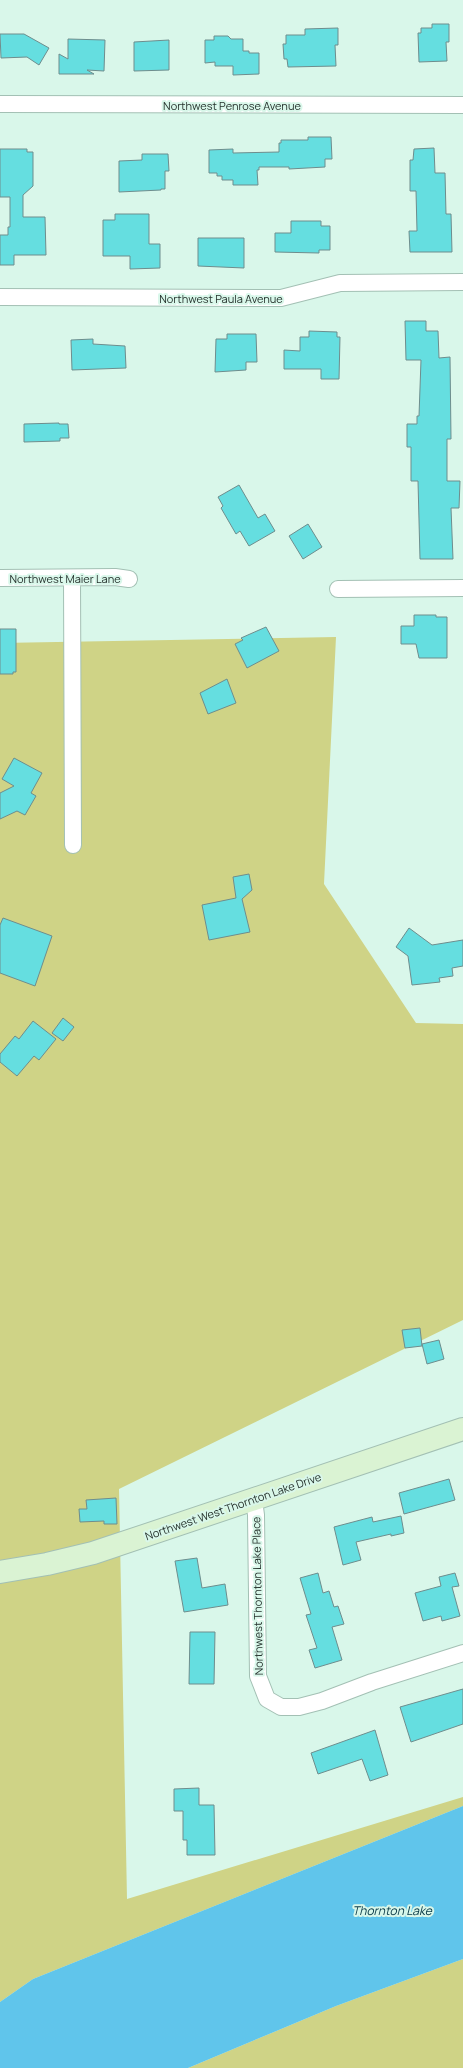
<svg xmlns="http://www.w3.org/2000/svg" width="463" height="2068" font-family="Manrope,sans-serif">
<style>
.green{fill:#cfd386}
.water{fill:#60c5eb}
.building{fill:#65dee0;stroke:#6e8d8d}
.lines{fill:none;stroke-linecap:round;stroke-linejoin:round}
.street-casing{stroke:#a3c0b4;stroke-width:18}
.secondary-casing{stroke:#a3c0b4;stroke-width:24}
.street{stroke:#fff;stroke-width:16}
.secondary{stroke:#daf3d3;stroke-width:22}
.labels{text-anchor:middle;dominant-baseline:central;stroke-width:4;stroke-linejoin:round;paint-order:stroke}
.street-label{font-size:11px;fill:#26322d;stroke:#d9f7ea}
.water-label{font-size:12px;font-style:italic;fill:#083847;stroke:#d9f7ea}
</style>
<rect width="100%" height="100%" fill="#d9f7ea"/>
<path class="green" d="M336,637L324,884L416,1023L463,1024V1320L119,1489L127,1899L463,1797V1806L33,1979L0,2002V643Z
M463,1959V2068H188L336,2006Z"/>
<path class="water" d="M463,1806V1959L336,2006L188,2068H0V2002L33,1979Z"/>
<path class="building" d="M432,24H449V42H446L447,61L419,62L418,33H421V28H432Z
M338,28V45H335L336,66L288,67L287,59H284L283,44H286V35H305V29Z
M0,34H24L49,48L39,65L27,57L1,58Z
M214,36H228L231,39H243V51H249V53H259V74L233,75V66H215V62L205,63V40H214Z
M68,39L105,40L104,71L87,70L94,74H59V54L68,59Z
M169,40V70L134,71V42Z
M308,137H331L332,159H325V167L289,169V167H259V170H257L258,185H233V180H222V176H217V173H209V150L233,149V153L279,152V143H281V140H308Z
M434,148L435,173H445L446,214H451L452,252H410L409,231H417L416,191H410V160H413L414,149Z
M0,149H27V152H33V186L23,195V217H45L46,255H14V265H0V235H8V227H10V197H0Z
M142,154H168L169,171H165V189H161V190L119,192V161L142,160Z
M115,214H149V244H160V268L130,269V256H103V220H115Z
M291,221H321V226H330V250H319V253L275,252V233H291Z
M198,238H244V268L198,266Z
M405,321H426V331H438L439,358L450,357L451,439H447V481H460L459,508H451L453,559H420L418,481H411V447H407V424H417V416H419L421,360H406Z
M309,331L337,332V337H340L339,379H321V369H284V350L300,351V337H309Z
M227,334H256L257,362H246V370L215,372L216,339H227Z
M93,339V344L125,346L126,368L72,370L71,340Z
M59,423V424H68L69,438H60V441L24,442V424Z
M239,485L258,518L265,514L275,531L249,546L240,531L236,534L221,508L223,506L218,497Z
M308,524L322,547L303,559L289,536Z
M414,615H436V617H447V658H419L416,644H401V626H414Z
M266,627L279,651L247,668L235,644L243,640L241,638Z
M0,629H16V672H13V674H0Z
M227,679L236,703L208,714L200,693Z
M14,758L42,773L31,793L36,796L25,815L17,811L0,819V793L14,786L2,779Z
M249,874L252,890L242,899L250,932L209,940L202,905L236,898L233,877Z
M3,918L52,936L35,986L0,973V925Z
M409,928L432,945L463,940V966L452,968L453,976L439,978L440,982L412,985L408,956L396,947Z
M63,1018L74,1027L63,1041L52,1033Z
M33,1021L56,1039L39,1060L34,1056L17,1076L0,1062V1054L15,1036L19,1039Z
M420,1328L422,1346L405,1348L402,1330Z
M439,1340L444,1359L427,1364L422,1344Z
M449,1479L455,1500L404,1514L399,1493Z
M116,1498L117,1524H104V1521L80,1522L79,1509H87L86,1500Z
M401,1516L404,1533L391,1536V1534L356,1542L361,1560L343,1565L334,1527L372,1517L373,1522Z
M197,1558L202,1588L225,1584L228,1605L184,1612L175,1561Z
M318,1573L323,1593L329,1591L334,1607L338,1606L344,1624L332,1627L342,1660L315,1668L309,1650L317,1648L306,1615L311,1614L300,1578Z
M455,1573L459,1586L452,1587L460,1616L442,1621L441,1616L423,1621L415,1593L441,1586L439,1577Z
M190,1632H215L214,1684H189Z
M463,1689V1724L411,1742L400,1707Z
M375,1730L388,1775L370,1781L362,1759L318,1774L311,1753Z
M199,1788V1805H214L215,1855H187V1840H183V1811H174V1789Z"/>
<g class="lines">
<defs>
<path id="street" d="M0,104L463,105
M0,297L281,298L340,283L463,282
M0,578L115,577L129,579
M72,578L73,845
M338,589L463,588
M254,1500L256,1515L258,1676L267,1699L281,1707H299L322,1701L372,1682L463,1653"/>
<path id="secondary" d="M0,1572L47,1564L93,1553L463,1429"/>
</defs>
<use href="#street" class="street-casing"/>
<use href="#secondary" class="secondary-casing"/>
<use href="#street" class="street"/>
<use href="#secondary" class="secondary"/>
</g>
<g class="labels">
<g class="street-label">
<text x="232" y="105">Northwest Penrose Avenue</text>
<text x="221" y="298">Northwest Paula Avenue</text>
<text x="65" y="578">Northwest Maier Lane</text>
<text transform="translate(233 1506) rotate(-19)">Northwest West Thornton Lake Drive</text>
<text transform="translate(257 1596) rotate(-91)">Northwest Thornton Lake Place</text>
</g>
<g class="water-label">
<text x="392" y="1910">Thornton Lake</text>
</g>
</g>
</svg>
